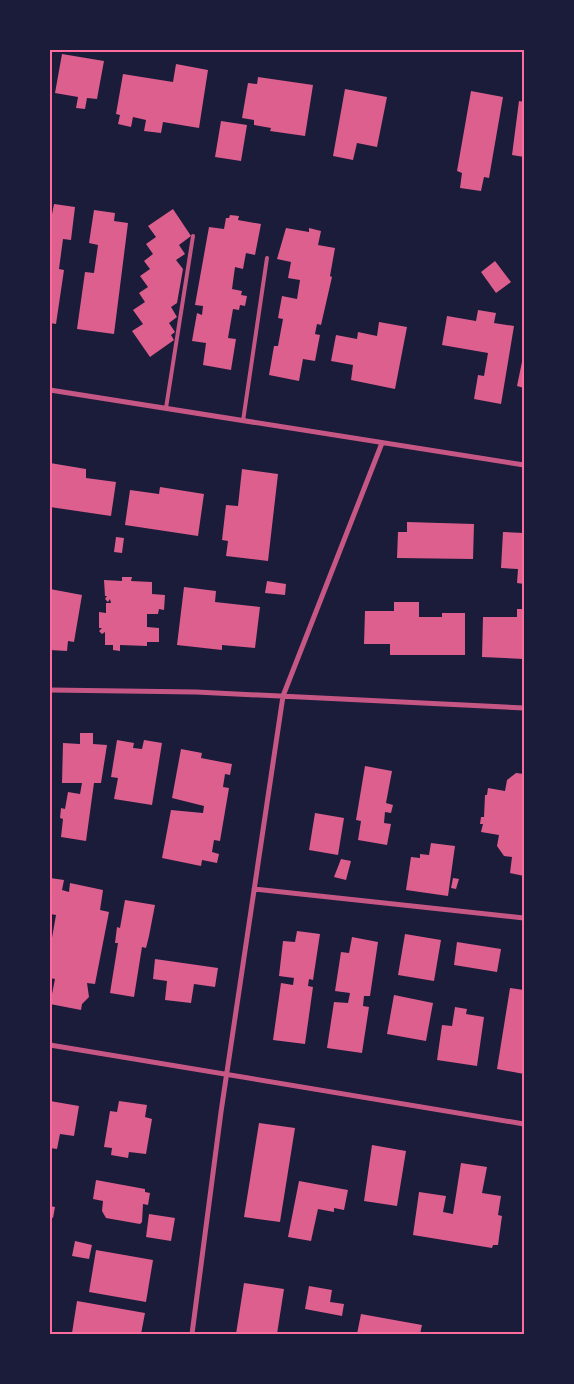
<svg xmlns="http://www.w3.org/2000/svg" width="574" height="1384" font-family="'Open Sans',sans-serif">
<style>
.building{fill:#dd5f8e}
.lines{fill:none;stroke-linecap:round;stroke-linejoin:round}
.service{stroke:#c65784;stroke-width:4}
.minor{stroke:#c65784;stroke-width:5}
.neatline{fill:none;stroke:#ff6b9d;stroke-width:2}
</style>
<rect width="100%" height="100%" fill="#1b1b3a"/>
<path class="building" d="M62,54L104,61L97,99L87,98L85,109L76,108L78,97L55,93Z
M176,64L208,70L199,128L163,122L161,133L144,131L146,120L133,117L131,127L118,124L120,115L116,114L123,74L173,82Z
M258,77L313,85L305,136L270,131L271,128L254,125V120L242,118L248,83L257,84Z
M345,89L387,97L377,147L357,143L353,160L333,156Z
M471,91L503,97L489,178L484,177L481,191L460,188L462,173L457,171Z
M519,101L524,102V157L512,155Z
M221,121L247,125L241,161L215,157Z
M54,204L75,207L71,240L63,239L59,269L64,270L56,324L50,323V225Z
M173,209L191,236L179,245L185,254L176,260L183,269L177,303L171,307L177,317L169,323L175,332L171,335L174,340L150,357L132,331L143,324L133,310L145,302L139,293L148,287L140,276L150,269L144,261L153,254L146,244L156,237L148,226Z
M94,210L115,213L114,221L128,223L114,334L77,329L85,272L94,273L98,245L89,243Z
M230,215L239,216L238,220L261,224L255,255L246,253L243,269L235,267L232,289L242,291L241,295L247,296L245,306L240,305L239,310L233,309L228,338L236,339L231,370L203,365L206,343L192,341L197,313L202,315L203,306L195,305L209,227L224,229L226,218H229Z
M286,228L309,232V228L321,231L318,245L335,248L330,276L332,277L321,325L317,324L315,334L320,335L315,361L303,359L299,381L269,375L274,346H278L283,319L278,318L282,296L297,299L300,280L288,278L291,262L277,259Z
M495,261L511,282L496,293L481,272Z
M478,310L496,313L494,323L514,326L501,404L474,399L478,375L484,376L488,353L442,345L447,316L476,321Z
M379,322L407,327L395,389L351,380L353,365L331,361L336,335L357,339L358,332L377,336Z
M523,357H524V388L517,386Z
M50,463L86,469V478L116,482L111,516L50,507Z
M242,469L278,474L268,561L226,556L228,541L222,540L226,505L238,506Z
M160,487L204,494L198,536L125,525L130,490L159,494Z
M407,522L474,524L473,559L397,558L398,532H407Z
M503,532L524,533V584L517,583L518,569L501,568Z
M116,537L124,538L122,553L114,552Z
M122,577H132L131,581L152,582V594L165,595L164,610L159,609L158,614H147V627L159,628V642H147V646L120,645V651L113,650V645H105V632L102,634L99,631L102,628H99V612L106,613V603H111L110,599L108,602L105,599L107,596H105L104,580L122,581Z
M267,581L286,584L285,595L265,593Z
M184,587L216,591L215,602L260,607L255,648L222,645V650L177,645Z
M50,589L82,595L74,642L68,641L67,651L50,650Z
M394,602H419V617H442V613H465V655H390V644H364L365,611H394Z
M517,609H524V659L482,657L483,617H517Z
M80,733H93V744L107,745L101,783H94L86,841L61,837L63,819L60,818L61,808L65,809L68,792L80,794L82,783H62L63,743L80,744Z
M117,740L134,743L133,748L142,749L144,740L162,743L152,805L114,799L118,778L111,777Z
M181,749L202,753L201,758L232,764L230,775L225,774L223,787L229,788L220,841L214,840L212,852L219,854L217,863L202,860L201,866L162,858L171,810L203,813L204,806L172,798Z
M365,766L392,771L386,803L393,805L391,813L385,812L384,823L391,824L387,845L358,840L361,821L356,820Z
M516,773L524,774V876L510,873L512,857L504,856L497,846L499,835L481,832L483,824H480L481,817H484L485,795H487L488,788L505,791L507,780Z
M315,813L344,818L338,855L309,850Z
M431,843L455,846L448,896L406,890L411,857L420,858V854L429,855Z
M341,859L351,861L346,880L334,877Z
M50,878L64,880L62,890L69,892L70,883L103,890L100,910L109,912L95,984L87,983L89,997L82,1004L81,1010L50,1004L55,979L50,978V949L56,915L50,914Z
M453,878L459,879L456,889L451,888Z
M125,900L155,905L149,936L146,948L142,947L134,997L110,993L118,943H115L117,927L120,928Z
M297,931L320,934L313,980L309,979L308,986L313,987L305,1044L273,1040L281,983L293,985L294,978L279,976L283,941L295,942Z
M405,934L441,940L434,981L398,975Z
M352,937L378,942L370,996H364L363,1006L369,1007L362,1053L327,1048L334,1002L348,1003L350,993L335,991L341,952L349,953Z
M457,942L501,949L497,972L454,965Z
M155,959L218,968L215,987L194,984L191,1003L165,1000L167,981L153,979Z
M510,988L524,990V1074L497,1069Z
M394,995L433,1003L426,1041L387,1034Z
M455,1007L467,1009L466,1014L484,1017L477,1066L437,1060L442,1025L452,1026Z
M50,1101L79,1106L74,1136L60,1134L57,1149L50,1148Z
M119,1101L147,1105L145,1117L152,1119L146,1154L129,1152L128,1158L111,1155L112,1148L104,1147L110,1111L117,1112Z
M259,1123L295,1128L280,1222L244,1217Z
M372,1145L406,1151L397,1206L364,1201Z
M461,1163L487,1167L482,1193L501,1196L498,1215L502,1216L498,1245H493L492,1248L413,1235L419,1192L446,1196L443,1212L453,1214Z
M96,1180L145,1189V1192L150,1193L148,1205L143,1204L142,1222L140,1224L106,1218L102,1211L103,1201L93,1199Z
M299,1181L348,1190L344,1210L334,1208V1212L318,1209L311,1241L288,1237Z
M50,1206L55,1207L53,1218L50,1217Z
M149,1214L175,1218L171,1241L146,1237Z
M75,1241L92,1245L89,1259L72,1256Z
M96,1250L153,1260L146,1302L89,1292Z
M244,1283L284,1289L277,1334H236Z
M309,1286L332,1290L330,1302L344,1304L342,1316L305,1309Z
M77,1301L145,1313L141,1334L72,1333Z
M361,1314L422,1325L420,1334H357Z"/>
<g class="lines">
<path class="service" d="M166,408L193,236
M243,421L267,258"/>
<path class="minor" d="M50,390L524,465
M50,690L196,692L524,708
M254,889L524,918
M50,1045L524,1124
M192,1334L221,1112L283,696L382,443"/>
</g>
<rect width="574" height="1384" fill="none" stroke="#1b1b3a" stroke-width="102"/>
<rect x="51" y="51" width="472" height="1282" class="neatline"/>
</svg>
